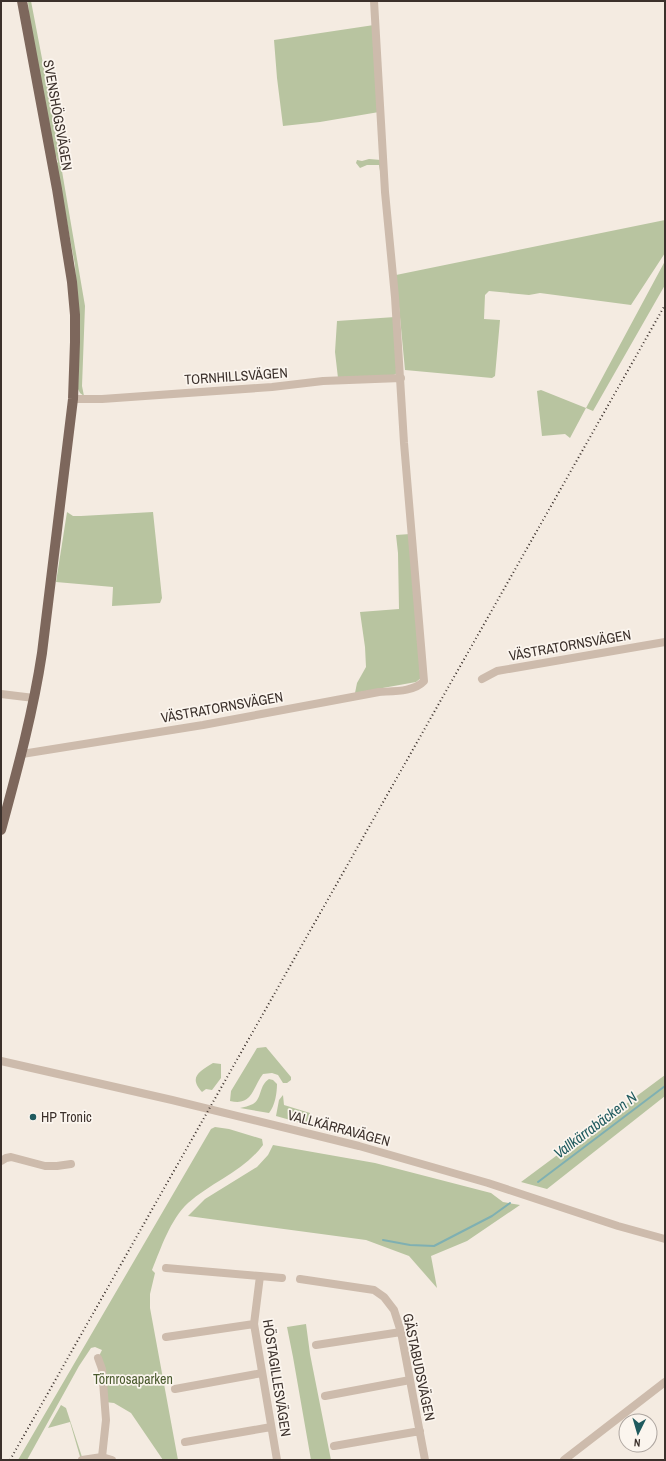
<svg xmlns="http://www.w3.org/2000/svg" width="666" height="1461" font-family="'Archivo Narrow',sans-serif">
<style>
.green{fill:#b8c4a0}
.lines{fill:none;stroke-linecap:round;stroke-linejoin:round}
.stream{stroke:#7fb0b2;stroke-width:2}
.minor{stroke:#cdbbac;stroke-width:8}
.major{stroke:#7d675c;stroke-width:10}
.rail{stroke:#3b302b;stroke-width:2;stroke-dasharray:1 3;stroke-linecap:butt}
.poi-dot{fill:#1f5a5e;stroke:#fbf5ee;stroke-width:1.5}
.labels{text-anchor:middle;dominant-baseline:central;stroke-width:3.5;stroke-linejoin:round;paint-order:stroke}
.street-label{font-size:14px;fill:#3b302b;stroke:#fbf5ee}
.poi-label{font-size:14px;fill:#3b302b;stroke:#fbf5ee;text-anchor:start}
.park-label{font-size:14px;fill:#4a5a2e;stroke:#fbf5ee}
.water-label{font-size:15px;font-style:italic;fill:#1f5a5e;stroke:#fbf5ee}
</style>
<rect width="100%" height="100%" fill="#f4ebe1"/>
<path class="green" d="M28,1H31L49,95L85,306L82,386L84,396L80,393L78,389L79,350L75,265L56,164L58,162L56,156L54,155L29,15Z
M374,25L379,112L320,122L283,126L277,78L274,40Z
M369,159L381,160L380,171L379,165H367L360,168L356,163L357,160L362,161Z
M665,220V253L631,305L540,293L529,295L489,291L485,295L484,319L500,320L495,376L492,378L405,370L396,275Z
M665,261V285L593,411L586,408L570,438L565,434L542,436L537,391L541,390L586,408Z
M395,317L397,373L394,375L338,378L335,352L337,321Z
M67,512L73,516H81L153,512L162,598L160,603L112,606L113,587L56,582Z
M410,534L421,678L416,682L355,693L357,683L366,667L365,647L360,612L399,609L398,553L396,535Z
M266,1047L291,1077V1080L287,1083H283L278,1075L272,1073L263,1074C253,1086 253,1107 230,1101L231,1091L257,1048Z
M213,1063L221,1064V1078L212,1090L206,1089L202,1092C188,1077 200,1071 213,1063Z
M665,1075V1096L547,1189L521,1182Z
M269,1079L273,1080L277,1084C277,1093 275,1106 269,1113L240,1108C244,1107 249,1106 253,1104C262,1099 259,1085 269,1079Z
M283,1095L284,1105L310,1113L308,1125L276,1116L279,1100Z
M215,1127L229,1129L262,1139L263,1145C244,1171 212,1182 188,1203C170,1220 161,1248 152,1270L155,1273L150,1294V1308L178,1460H163L131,1413L114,1403L105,1402L98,1358L102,1350L95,1347L91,1348L79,1366L27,1460H18L211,1129Z
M273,1145L375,1163L491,1193L503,1202L520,1205L467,1241L431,1256L437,1288L409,1256L366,1240L188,1216L205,1199L257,1167L268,1155Z
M306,1324L310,1354L331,1460H311L293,1357L287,1327Z
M61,1405L66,1408L83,1460H81L70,1422L48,1428Z"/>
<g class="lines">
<path class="stream" d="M538,1182L665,1086
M383,1240L410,1245L434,1246L492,1216L510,1203"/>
<path class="minor" d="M73,399H102L272,387L323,381L401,378
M482,679L497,671L665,642
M1,694L34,698
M22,754L203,725L379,692C393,691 414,692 424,681L404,443L395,297L385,192L374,1
M1,1061L172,1100L359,1146L488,1183L618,1226L665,1239
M1,1161L6,1158L11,1157L45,1166H57L71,1164
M166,1268L260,1276L254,1324L277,1460
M260,1276L282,1278
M300,1279L374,1290L384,1297L394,1310L401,1332L425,1460
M166,1337L254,1324
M316,1345L401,1332
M98,1358L102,1369L106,1420L102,1457
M175,1389L262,1373
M325,1396L410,1380
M185,1442L271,1427
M334,1446L420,1431
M82,1460L102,1457L112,1460
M564,1460L665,1382"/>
<path class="major" d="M1,830C17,771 33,713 42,653L73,399L75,342V315L72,282L57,189L22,1"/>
<path class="rail" d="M10,1460L665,305"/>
</g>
<circle class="poi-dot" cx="33" cy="1117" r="4"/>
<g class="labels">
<g class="street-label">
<text transform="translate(58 115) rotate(80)">SVENSHÖGSVÄGEN</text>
<text transform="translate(236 376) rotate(-4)">TORNHILLSVÄGEN</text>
<text transform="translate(570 645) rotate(-10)">VÄSTRATORNSVÄGEN</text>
<text transform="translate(222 707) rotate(-10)">VÄSTRATORNSVÄGEN</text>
<text transform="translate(339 1128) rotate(15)">VALLKÄRRAVÄGEN</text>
<text transform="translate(419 1367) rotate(78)">GÄSTABUDSVÄGEN</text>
<text transform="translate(277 1378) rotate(81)">HÖSTAGILLESVÄGEN</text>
</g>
<g class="poi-label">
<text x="41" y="1117">HP Tronic</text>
</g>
<g class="park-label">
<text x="133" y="1379">Törnrosaparken</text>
</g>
<g class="water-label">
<text transform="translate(595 1125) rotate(-37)">Vallkärrabäcken N</text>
</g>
</g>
<rect width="666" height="1461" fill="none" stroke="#3b302b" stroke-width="4"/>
<g transform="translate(638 1433) rotate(185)"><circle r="19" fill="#fbf5ee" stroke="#aea6a0"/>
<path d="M0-3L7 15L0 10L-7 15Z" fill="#1f5a5e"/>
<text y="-6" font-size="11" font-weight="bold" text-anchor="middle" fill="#3b302b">N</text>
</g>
</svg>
